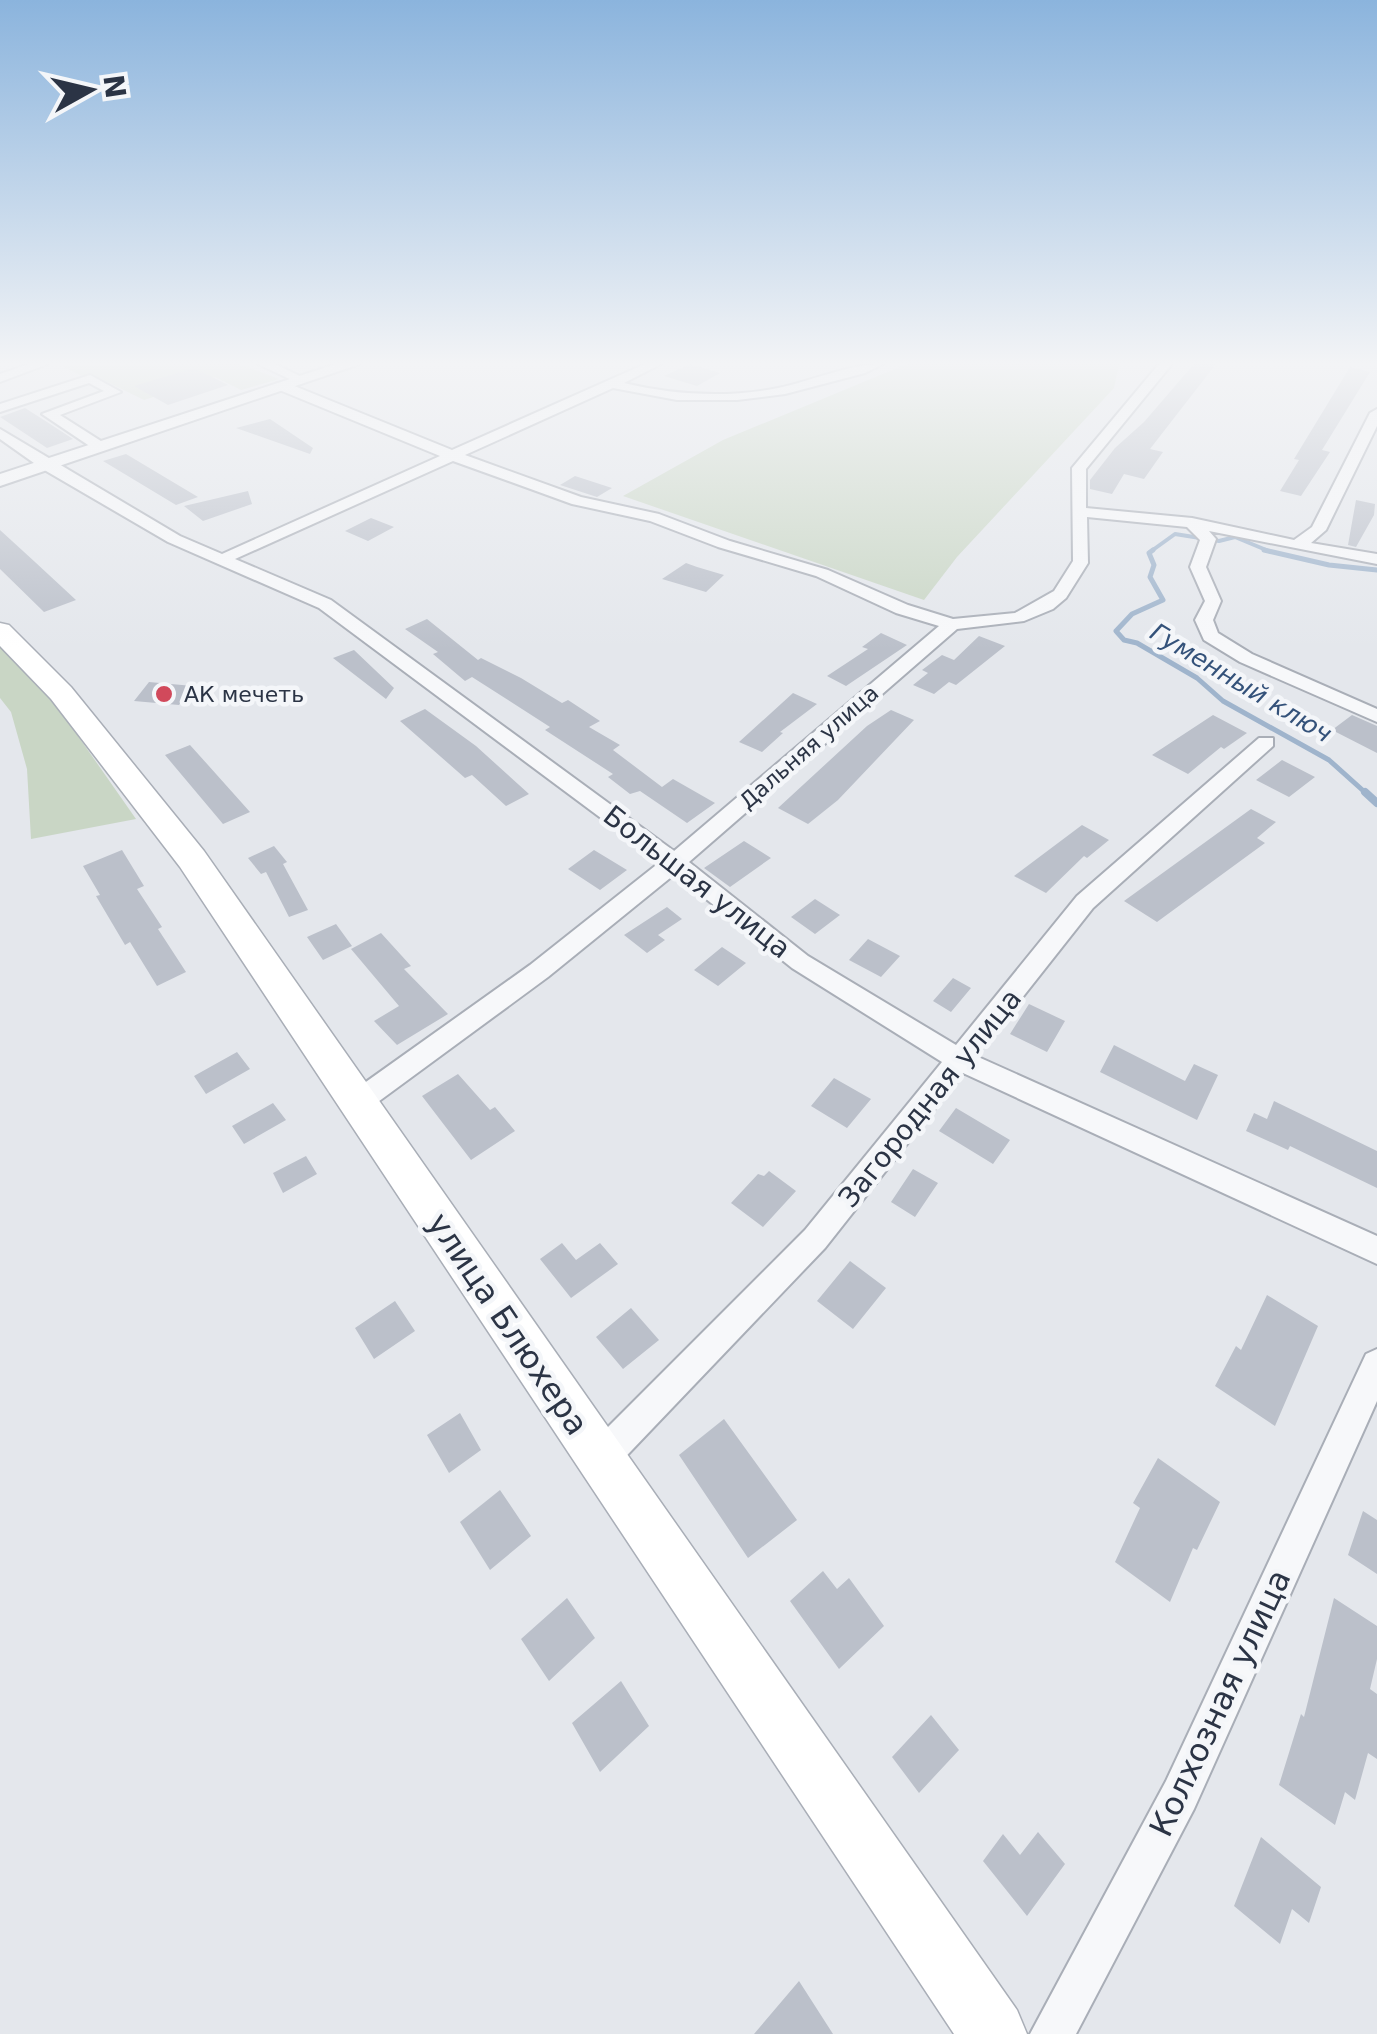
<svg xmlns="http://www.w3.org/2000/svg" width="1377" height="2034" font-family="'DejaVu Sans',sans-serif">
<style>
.green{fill:#c9d6c5}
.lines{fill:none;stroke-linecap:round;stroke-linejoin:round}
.stream-far2{stroke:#9fb4cc;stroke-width:4}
.stream-far1{stroke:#9fb4cc;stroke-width:5}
.stream{stroke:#9fb4cc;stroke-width:8}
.building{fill:#bbc0ca}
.minor-casing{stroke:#a9aeb7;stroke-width:4}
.tertiary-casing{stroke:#a9aeb7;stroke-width:4}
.secondary-casing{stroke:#a9aeb7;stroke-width:3}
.minor{fill:#f7f8fa;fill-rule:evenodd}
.tertiary{fill:#f7f8fa;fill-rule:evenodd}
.secondary{fill:#fff;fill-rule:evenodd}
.poi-dot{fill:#d1495b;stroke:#f4f6f9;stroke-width:4}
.labels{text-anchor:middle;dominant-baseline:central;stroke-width:9;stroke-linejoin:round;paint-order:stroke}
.far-poi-label{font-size:22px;fill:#2b3445;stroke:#f4f6f9;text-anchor:start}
.far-street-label{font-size:22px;fill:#2b3445;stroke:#f4f6f9}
.far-water-label{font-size:25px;font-style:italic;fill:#34527a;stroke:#f4f6f9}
.street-label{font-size:28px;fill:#2b3445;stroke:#f4f6f9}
.near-street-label{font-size:32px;fill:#2b3445;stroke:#f4f6f9}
</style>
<rect width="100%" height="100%" fill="#e4e7ec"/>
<path class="green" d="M240,364L279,379L241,390L215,377L144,400L91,374L82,376L60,365Z
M907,364H1119L1114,388L957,557L924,600L623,496L723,440Z
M0,647L57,706L136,819L31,839L27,769L11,712L0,698Z"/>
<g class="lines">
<path class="stream-far2" d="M1150,552L1175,534L1219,541L1235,537L1271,552"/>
<path class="stream-far1" d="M1153,550L1149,553L1154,565L1150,577L1163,600L1132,614L1116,631L1124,640L1137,643L1197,678L1223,701L1329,760L1368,795
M1264,550L1329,565L1377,570"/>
<path class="stream" d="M1365,792L1377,803"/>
</g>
<path class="building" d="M690,364L720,373L697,386L664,376Z
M1194,364H1216L1150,449L1163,452L1144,479L1124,474L1112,494L1090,489V480L1115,448L1144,422Z
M1350,367L1370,372L1322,450L1330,452L1301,496L1280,491L1299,460L1294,459Z
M194,368L228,385L168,405L134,386Z
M25,408L47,422L73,439L47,448L0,417Z
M270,419L313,448L310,454L236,428Z
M126,454L198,497L176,505L103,461Z
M575,476L612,488L597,497L560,485Z
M248,491L252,504L203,521L184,506Z
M1356,500L1375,504L1374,515L1356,547L1348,545Z
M371,518L394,527L368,541L345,531Z
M0,530L35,562L76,600L44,612L0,569Z
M686,563L697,567L724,575L706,592L662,579Z
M427,619L478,660L481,658L521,678L562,703L568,700L600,721L589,727L620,745L613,750L662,787L673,779L715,803L687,823L640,791L630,794L608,777L613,774L545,730L550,727L472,677L465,681L433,654L438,652L405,629Z
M881,633L907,645L846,686L827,676L868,649L862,647Z
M979,636L1005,646L956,685L949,682L934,694L913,685L928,673L922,670L942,655L954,660Z
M354,650L394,688L386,699L333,658Z
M149,682L193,686L179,705L134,701Z
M793,693L817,704L780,732L783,733L762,752L739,742Z
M425,709L476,746L529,794L506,806L472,775L465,778L400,721Z
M891,710L914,720L838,800L808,824L778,808L867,726Z
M1213,715L1247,733L1224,749L1221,747L1188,774L1152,755Z
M1352,715L1377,726V753L1332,730Z
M190,745L208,765L250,812L223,824L165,755Z
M1282,760L1315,777L1289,797L1256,780Z
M1251,809L1276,822L1257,838L1265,843L1157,922L1124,901Z
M1082,825L1109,840L1087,858L1084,856L1046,893L1014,876Z
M744,841L771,858L730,887L704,868Z
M274,846L287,862L283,864L308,910L289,917L266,872L261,874L248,858Z
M122,850L144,886L137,889L162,927L158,929L186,972L157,986L130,942L125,945L96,896L100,895L83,866Z
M594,850L627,870L600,890L568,869Z
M815,899L840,915L815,934L791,917Z
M667,907L682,919L658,935L665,940L647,953L624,935Z
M336,924L352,946L323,960L307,937Z
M381,933L411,966L404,969L448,1014L397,1045L374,1021L399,1006L351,949Z
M868,939L900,956L881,977L849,960Z
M722,947L746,963L718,986L694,970Z
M953,978L971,988L951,1012L933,1001Z
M1029,1004L1065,1021L1047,1052L1010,1034Z
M1114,1045L1185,1081L1194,1064L1218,1075L1197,1120L1100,1072Z
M237,1052L250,1069L206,1094L194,1076Z
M458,1074L490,1110L495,1107L515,1131L471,1160L422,1096Z
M834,1078L871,1099L847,1128L811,1106Z
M1274,1101L1377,1151V1188L1290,1146L1288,1150L1246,1131L1254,1113L1267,1119Z
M273,1103L286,1120L244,1144L232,1126Z
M956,1108L1010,1140L993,1164L939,1131Z
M306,1156L317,1174L283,1193L273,1173Z
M913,1169L938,1183L915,1217L891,1202Z
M769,1171L796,1191L763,1227L731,1203L758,1174L764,1176Z
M562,1243L576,1260L600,1243L618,1264L571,1298L540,1259Z
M850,1261L886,1288L853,1329L817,1301Z
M1267,1295L1318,1326L1275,1426L1215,1386L1236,1346L1241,1350Z
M395,1301L415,1331L374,1359L355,1328Z
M631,1308L659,1340L623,1369L596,1337Z
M460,1413L481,1450L449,1473L427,1435Z
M724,1419L797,1520L748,1558L679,1455Z
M1158,1458L1220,1502L1197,1550L1193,1548L1170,1602L1115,1562L1140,1508L1133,1503Z
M500,1490L531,1536L490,1570L460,1522Z
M1363,1511L1377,1520V1574L1348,1555Z
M823,1571L837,1589L849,1578L884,1626L839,1669L790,1601Z
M567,1598L595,1638L549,1681L521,1639Z
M1334,1598L1377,1626V1659L1370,1689L1377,1694V1759L1368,1753L1355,1800L1345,1792L1335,1825L1279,1785L1301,1714L1304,1717Z
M621,1681L649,1726L600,1772L572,1723Z
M931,1715L959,1750L919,1793L892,1757Z
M1038,1832L1065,1864L1027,1916L983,1861L1003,1834L1020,1855Z
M1261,1837L1321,1887L1309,1923L1292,1909L1280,1944L1234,1906Z
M799,1981L833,2034H754Z"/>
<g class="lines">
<defs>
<path id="minor" d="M29,364H48L0,382V374Z
M258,364H275L308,380L298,383Z
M645,364H661L624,383C674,395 727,398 778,388C812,381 848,364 883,364L865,373L785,394L737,400H677L613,388L465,455L581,497L659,514L730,541L828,570L908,605L953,619L1015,613L1054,591L1073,561L1072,468L1159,364H1172L1086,469V508L1192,518L1294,540L1312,527L1370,413L1377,409V426L1326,530L1311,543L1377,554V564L1209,531L1216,539L1206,567L1221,601L1213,620L1218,633L1252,654L1377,709V722L1240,662L1204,640L1195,620L1205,601L1190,567L1200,540L1187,527L1087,517L1088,563L1066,598L1053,609L1024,621L957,629L689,862L808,956L956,1045L1077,896L1259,738H1273V746L1093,908L976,1056L1377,1236V1264L963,1073L825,1248L611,1472L599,1477L587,1472L582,1460L587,1448L805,1230L942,1062L792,968L675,874L548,977L367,1110L358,1113L349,1110L345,1102L349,1094L530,965L660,862L319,608L168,542L41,468L0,439V429L180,536L222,554L440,456L277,389V383H287L452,450ZM453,461L572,504L650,521L718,547L816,576L896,613L939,626L674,851L331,600L235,559Z
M90,375L121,392L60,415L104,443V449H94L42,414L104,391L89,383L0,412V404Z
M1377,1349V1401L1194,1809L1076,2034H1030L1166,1781L1366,1354Z"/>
<path id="tertiary" d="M336,364H360L0,486V474Z"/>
<path id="secondary" d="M0,623L9,625L71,687L204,851L1017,2010L1027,2034H954L180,867L51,699L0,646Z"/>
</defs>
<use href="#minor" class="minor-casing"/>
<use href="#tertiary" class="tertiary-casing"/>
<use href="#secondary" class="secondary-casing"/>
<use href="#minor" class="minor"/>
<use href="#tertiary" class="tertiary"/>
<use href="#secondary" class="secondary"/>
</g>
<linearGradient id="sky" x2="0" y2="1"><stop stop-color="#8bb4dd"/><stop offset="0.56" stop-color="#f3f4f6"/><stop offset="1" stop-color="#f3f4f6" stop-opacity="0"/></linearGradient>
<rect width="1377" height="649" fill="url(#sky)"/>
<circle class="poi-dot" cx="164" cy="694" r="10"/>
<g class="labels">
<g class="far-poi-label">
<text x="184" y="694">АК мечеть</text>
</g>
<g class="far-street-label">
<text transform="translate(809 747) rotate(-41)">Дальняя улица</text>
</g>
<g class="far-water-label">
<text transform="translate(1241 683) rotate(31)">Гуменный ключ</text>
</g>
<g class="street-label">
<text transform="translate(697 882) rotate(38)">Большая улица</text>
<text transform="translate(930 1098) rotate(-51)">Загородная улица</text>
</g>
<g class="near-street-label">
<text transform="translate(508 1324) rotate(56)">улица Блюхера</text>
<text transform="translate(1220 1703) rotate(-65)">Колхозная улица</text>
</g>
</g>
<g transform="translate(90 90) rotate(82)" stroke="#f4f6f9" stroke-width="8" paint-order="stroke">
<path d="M0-8L18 38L0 25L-18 38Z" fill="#2b3445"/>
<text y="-15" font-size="28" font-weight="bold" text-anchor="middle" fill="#2b3445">N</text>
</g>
</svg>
